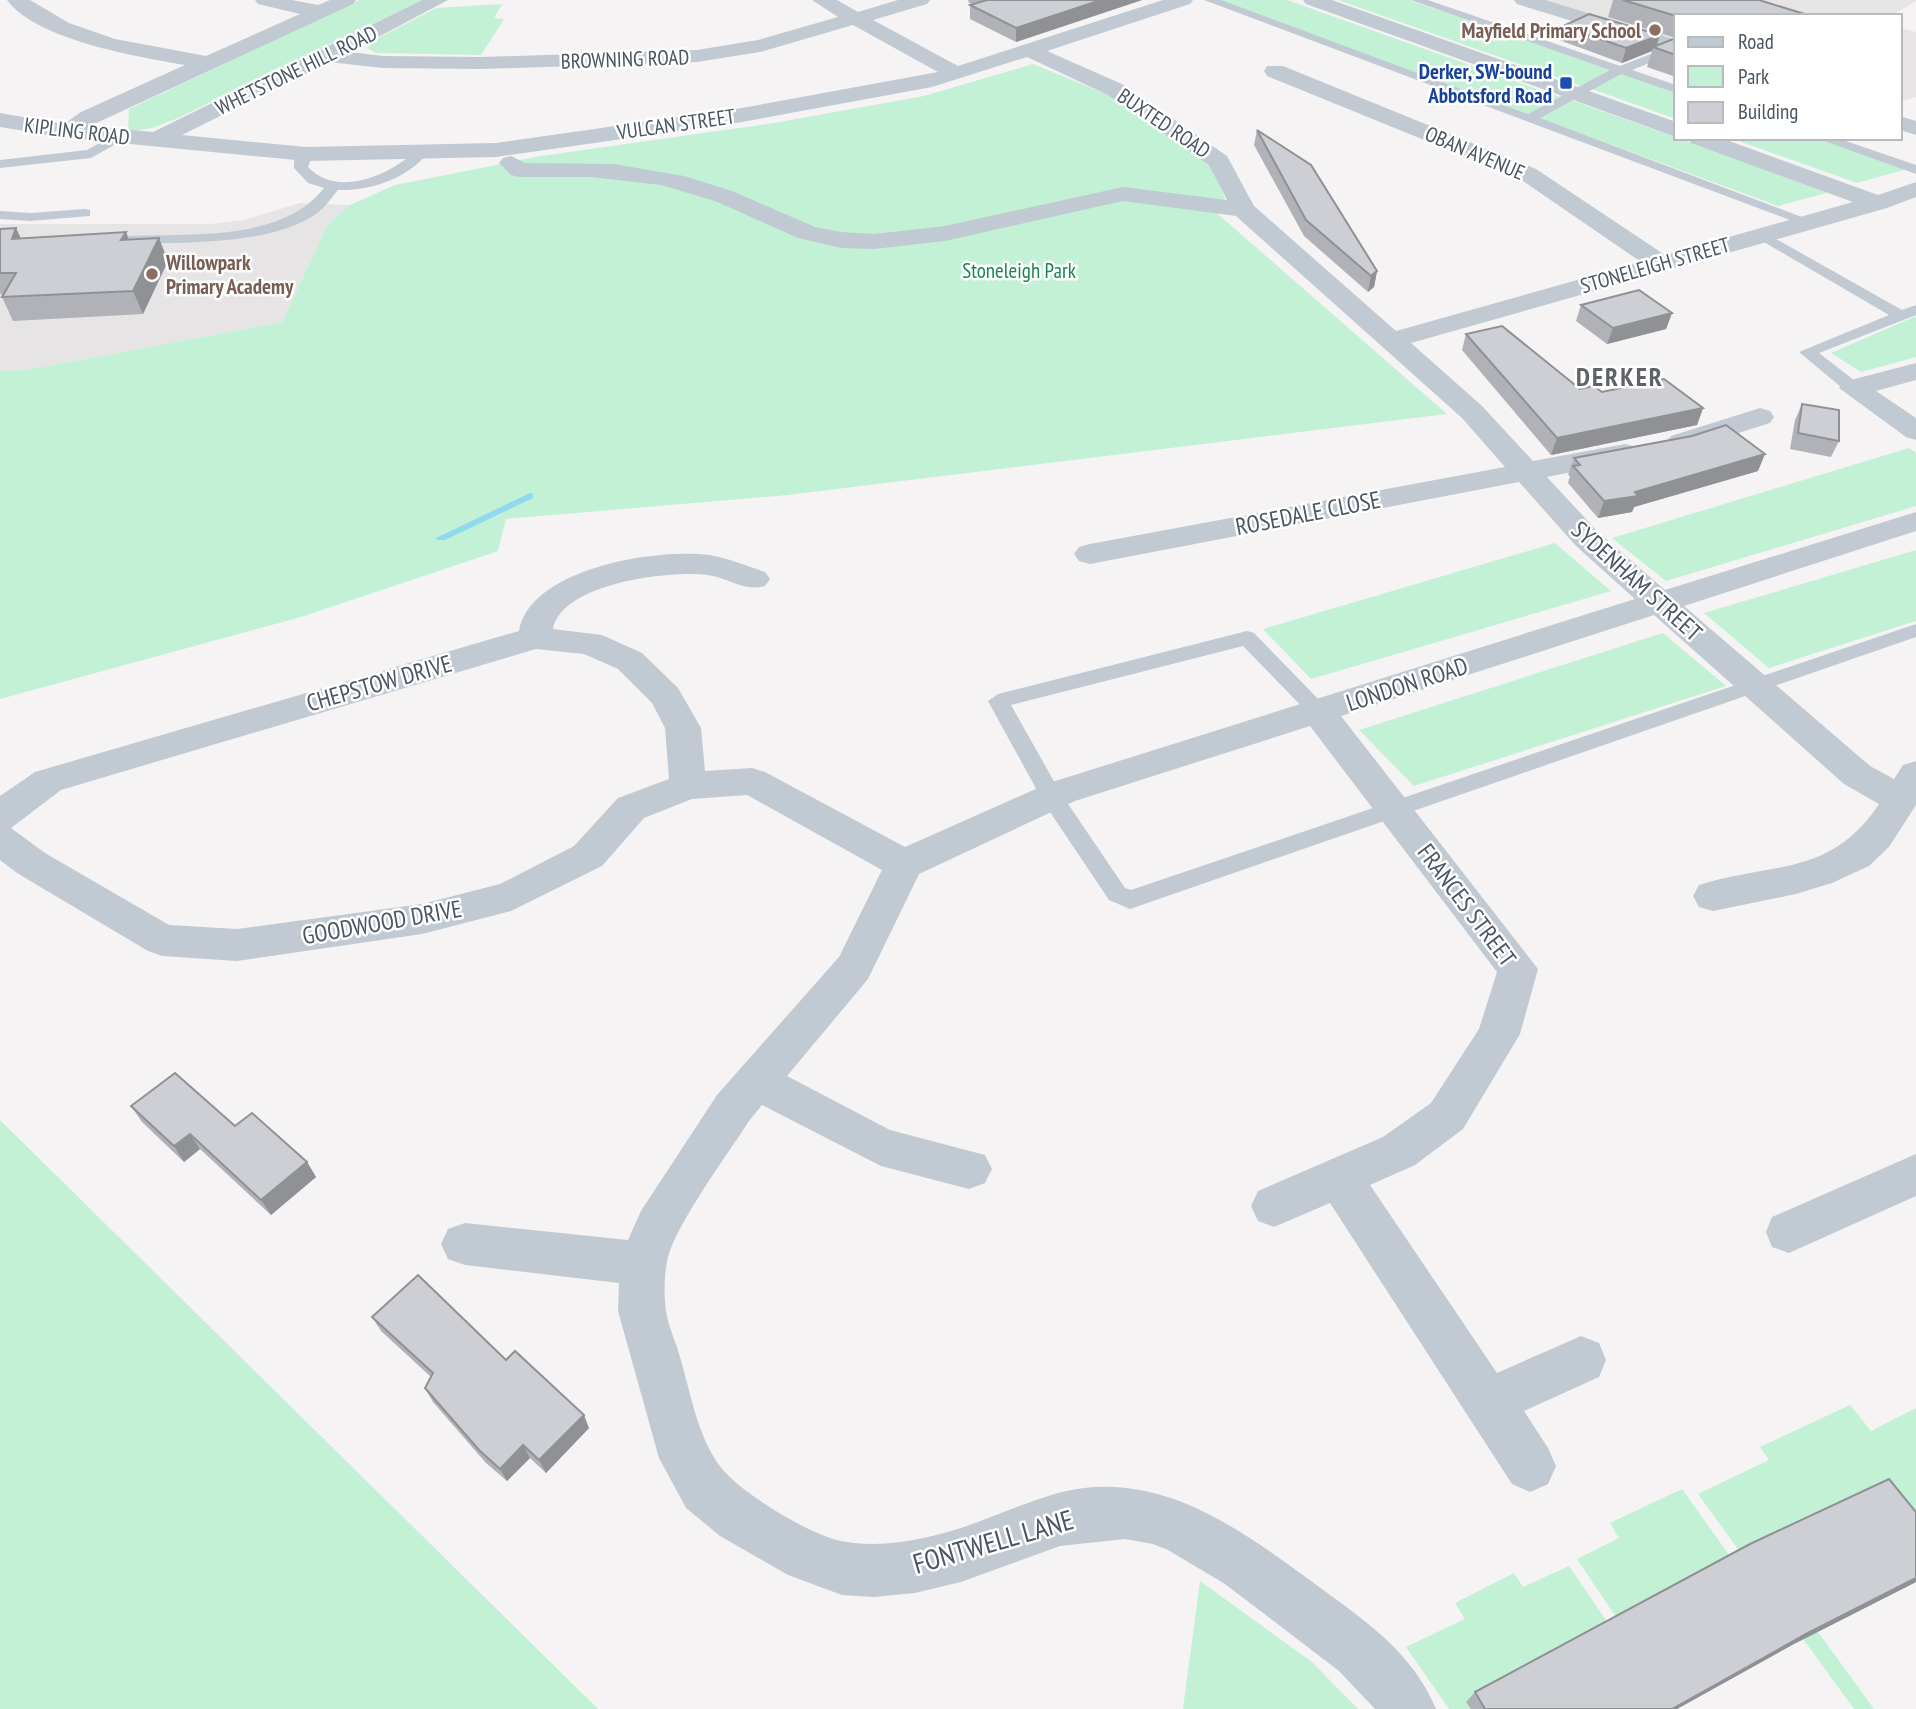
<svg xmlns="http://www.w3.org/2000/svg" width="1916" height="1709" font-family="'PT Sans Narrow',sans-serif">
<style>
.education{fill:#e6e4e5}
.green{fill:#c3f1d5}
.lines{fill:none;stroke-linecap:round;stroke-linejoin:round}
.stream{fill:#90daee;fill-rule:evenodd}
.lane{fill:#c1cad2;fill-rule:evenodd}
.street{fill:#c1cad2;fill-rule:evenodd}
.wall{fill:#b0b2b7}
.shaded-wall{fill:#909195}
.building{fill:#cdcfd5;stroke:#909195;stroke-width:2}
.education-dot{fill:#8d6e63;stroke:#fff;stroke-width:2.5}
.transit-dot{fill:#1a4fb4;stroke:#fff;stroke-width:2.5}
.labels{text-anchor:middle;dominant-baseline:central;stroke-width:5;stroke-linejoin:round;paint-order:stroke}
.far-education-label{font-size:21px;font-weight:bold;fill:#785e54;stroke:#fff;text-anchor:end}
.far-street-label{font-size:21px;fill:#4a5661;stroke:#fff}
.far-transit-label{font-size:21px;font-weight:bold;fill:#164399;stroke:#fff;text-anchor:end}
.far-park-label{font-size:21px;fill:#17864f;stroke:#fff}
.street-label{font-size:24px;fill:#4a5661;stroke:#fff}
.far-district-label{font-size:26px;font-weight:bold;letter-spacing:2px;fill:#5f6368;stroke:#fff}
.near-street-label{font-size:28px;fill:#4a5661;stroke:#fff}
</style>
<rect width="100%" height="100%" fill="#f5f3f3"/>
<path class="education" d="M1541,0H1916V1L1891,16H1676V44Z
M1900,28L1916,32V97L1900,102Z
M300,203L350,205L328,224L282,322L26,370L0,371V224H210L244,220Z"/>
<path class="green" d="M359,0H422L176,119L152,128L128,132L129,109Z
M1218,0H1287L1560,97L1528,114Z
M1338,0H1409L1613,69L1581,86Z
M502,4L494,18L504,19L481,55L376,53L367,48L371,42L436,8Z
M1033,64L1111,96L1212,165L1225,199L1212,209L1447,414L788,495L506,519L498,551L301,617L0,699V371L26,370L282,322L328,224L350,205L395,185L541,156L774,123L924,96Z
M1620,71L1676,90V119L1589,88Z
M1571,100L1830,192L1778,206L1539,118Z
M1730,138H1817L1907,169L1857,183Z
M1916,316V357L1861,372L1831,353Z
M1909,448L1916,453V506L1666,581L1612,538Z
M1555,543L1611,591L1311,679L1263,629Z
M1916,550V621L1769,668L1704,613Z
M1663,633L1726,686L1414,786L1359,730Z
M0,1120L2,1122L598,1709H0Z
M1850,1405L1871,1431L1916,1408V1544L1814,1633L1818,1632L1874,1709H1854L1698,1494L1769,1460L1760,1447Z
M1682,1489L1732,1559L1677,1708L1577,1559L1619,1538L1610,1523Z
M1569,1566L1610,1626L1471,1709H1449L1406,1647L1465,1619L1455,1603L1514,1573L1523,1587Z
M1200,1581L1312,1662L1358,1709H1183Z"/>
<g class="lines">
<path class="stream" d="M530,493L533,494V498L445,540H437L436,538Z"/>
<path class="lane" d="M1204,0H1221L1528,114L1610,70L1411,0H1428L1620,66L1676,44V52L1632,70L1676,85V93L1621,74L1540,118L1815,222L1808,226L1803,225Z
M120,132L125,133V139L91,158L0,168V160L87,150Z
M1816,138H1837L1916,165V174Z
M306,150L313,154L308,167C337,198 389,176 415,151L427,154C406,179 370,191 338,190C331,198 325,208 316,214C269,246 184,242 129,244L122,240L129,236C191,233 282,242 324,188L308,183L294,168V161Z
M85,209L90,210V216L30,221L0,219V211L30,213Z
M1762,231L1902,310L1916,305V315L1819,353L1859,384L1861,388L1859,392H1847L1799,352L1889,315L1757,238V232Z
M1916,624V637L1130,909L1109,900L1044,803L988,701L998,694L1247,631L1254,633L1326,707L1329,712L1326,717H1312L1243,646L1011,705L1060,792L1125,888L1131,890Z"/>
<path class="street" d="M7,0H30L69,23L115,39L206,56L300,14L258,4L255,0H292L318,5L330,0H356L353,4L90,126L153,132L422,0H448L350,52L383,56L481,57L697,50L758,40L838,17L812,0H837L858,12L898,0H930L927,4L873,20L958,66L1163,0H1193L1190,4L1047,51L1124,85L1227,156L1254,206L1396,331L1641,262L1520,179L1267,76L1264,71L1267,66H1283L1536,169L1665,255L1853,202L1691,143L1688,138H1721L1878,195L1916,182V197L1887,208L1411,343L1482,406L1533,461L1625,444L1636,447L1640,453L1636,459L1547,477L1598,532L1665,590L1916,512V531L1684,606L1870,766L1894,779L1903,765L1916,761V805L1889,847L1869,866L1832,883L1796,894L1713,911L1699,907L1693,896L1699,885C1772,862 1831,877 1879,804L1844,784L1654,615L1341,716L1538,969L1520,1034L1463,1129L1415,1165L1370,1185L1497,1373L1581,1336L1599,1343L1606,1360L1599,1377L1524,1411L1548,1448L1556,1466L1548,1484L1530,1492L1512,1484L1330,1203L1274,1227L1258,1221L1251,1206L1258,1191L1383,1137L1431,1103L1479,1029L1497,972L1310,726L1075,801L919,874L868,979L787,1076L890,1130L985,1155L992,1169L985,1183L969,1189L881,1166L762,1105L749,1121C728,1154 673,1228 667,1262C664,1276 664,1297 666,1311C668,1326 676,1342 680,1357C691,1394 698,1440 723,1470C745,1495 808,1534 841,1541C885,1550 937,1537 978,1522C1004,1512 1031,1501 1058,1493C1156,1467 1237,1527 1311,1581C1362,1619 1411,1649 1436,1709H1375L1339,1671L1225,1584L1168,1550L1153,1544L1125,1539L1060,1546L961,1582L915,1593L874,1597L842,1595L788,1575L720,1536L686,1508L659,1458L618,1311L619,1283L465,1265L448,1259L441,1244L448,1229L465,1223L628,1240L641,1211L717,1095L839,957L882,870L747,795L692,799L644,818L602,866L511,911L422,934L237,961L162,956L148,951L17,873L0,860V796L35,772L519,631C530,568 656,548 709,555C728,558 747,566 765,572L770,579L765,586C744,592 729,578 708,575C670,570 562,583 553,629L602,635L642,653L678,688L701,728L705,771L752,768L765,772L905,847L1049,783L1635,599L1576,546L1519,482L1090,564L1079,561L1074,554L1079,547L1090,544L1505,467L1462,418L1236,216L1123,201L945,241L874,249L841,248L798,238L715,201L661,185L591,177H519L511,175L499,163L503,158L511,156L525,163L614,164L684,176L732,191L815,227L841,232L874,234L945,226L1123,187L1227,200L1209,165L1108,95L1027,57L932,87L742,122L496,157L306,161L68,138L0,127V113L64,124L81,112L185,65C139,57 36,40 7,0ZM853,25L938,72L742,108L496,143L306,147L182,135L329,62L383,68L481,69L697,62L760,52ZM536,649L584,654L618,669L652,703L665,728L669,779L618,798L574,846L500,884L422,904L237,929L169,925L45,853L11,828L61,790Z
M1303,0H1332L1676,122V137L1306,4Z
M1514,0H1545L1676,40V53L1517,4Z
M1900,116L1916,121V135L1900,130Z
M1916,363V380L1876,391L1916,418V440L1906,437L1839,388L1843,382Z
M1760,408L1770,411L1774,417L1770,423L1681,451L1671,448L1666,442L1671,436Z
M1916,1154V1196L1789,1253L1772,1247L1766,1232L1772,1217Z"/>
</g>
<path class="wall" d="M968,0H1142L1016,42L970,19V5L975,4L969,3Z
M1613,0H1759L1676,16V38L1608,17Z
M1563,26L1656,46L1676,38V77L1647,67L1652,51L1622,63L1559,40Z
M1257,130L1377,271L1374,287L1368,292L1304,236L1254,145Z
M0,229L21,238L129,240L168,261L143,314L13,321L2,297L3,296L0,293Z
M1581,305L1672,313L1666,329L1607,344L1576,321Z
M1466,334L1580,389L1703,408L1697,425L1551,455L1462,350Z
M1802,404L1839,441L1831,457L1790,449L1795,420Z
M1574,458L1758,471L1634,507L1632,512L1598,518L1568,483L1570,476L1568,475Z
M131,1106L235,1126L307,1162L316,1177L271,1215L200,1149L184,1162L142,1122Z
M372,1317L506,1360L589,1428L546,1473L530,1458L507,1481L486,1463L433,1402L425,1388L431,1377L381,1331Z
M1916,1512V1582L1792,1645L1677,1709H1471L1466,1702L1475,1692Z"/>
<path class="shaded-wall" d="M1101,0H1142L1016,42V28Z
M1660,35L1656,48L1653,47L1652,51L1622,63L1626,48Z
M16,228L27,251L12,239Z
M126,232L135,255L121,240Z
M159,238L168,261L143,314L133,291Z
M1377,271L1374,287L1368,292L1371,276Z
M1672,313L1666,329L1607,344L1613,328Z
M1703,408L1697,425L1551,455L1557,438Z
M1765,454L1758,471L1634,507L1632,512L1598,518L1604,501Z
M190,1134L200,1149L184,1162L174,1146Z
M307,1162L316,1177L271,1215L261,1200Z
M584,1415L589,1428L546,1473L539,1460Z
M523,1445L530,1458L507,1481L500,1469Z
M1916,1578V1582L1792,1645L1677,1709H1672L1806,1634Z"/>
<path class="building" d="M987,0H1101L1016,28L970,5Z
M1623,0H1759L1811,16H1676Z
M1589,14L1660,35L1626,48L1563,26Z
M1676,38V55L1653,47Z
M1257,130L1311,165L1377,271L1371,276L1306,220Z
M16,228L12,239L126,232L121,240L159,238L133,291L2,297L16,273H0V229Z
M1639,290L1672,313L1613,328L1581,305Z
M1502,326L1580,389L1594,386L1602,392L1664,379L1703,408L1557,438L1466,334Z
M1802,404L1839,410V441L1798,433Z
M1726,425L1765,454L1635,492L1638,496L1604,501L1573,466L1580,465L1574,458L1692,436Z
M175,1073L235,1126L252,1113L307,1162L261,1200L190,1134L174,1146L131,1106Z
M418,1275L506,1360L515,1351L584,1415L539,1460L523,1445L500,1469L479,1450L425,1388L433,1373L372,1317Z
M1889,1479L1916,1512V1578L1806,1634L1672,1709H1485L1475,1692L1750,1544Z"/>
<g class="education-dot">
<circle cx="1655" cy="30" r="7"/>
<circle cx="152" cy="274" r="7"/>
</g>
<rect class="transit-dot" x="1559" y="76" width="14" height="14" rx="3.5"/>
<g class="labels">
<g class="far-education-label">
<text x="1641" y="30">Mayfield Primary School</text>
<text x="166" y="262" text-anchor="start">Willowpark<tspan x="166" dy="24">Primary Academy</tspan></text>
</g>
<g class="far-street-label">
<text transform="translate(625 59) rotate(-2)">BROWNING ROAD</text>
<text transform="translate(296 70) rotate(-26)">WHETSTONE HILL ROAD</text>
<text transform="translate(1164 123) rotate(34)">BUXTED ROAD</text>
<text transform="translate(676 124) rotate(-8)">VULCAN STREET</text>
<text transform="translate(77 131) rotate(7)">KIPLING ROAD</text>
<text transform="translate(1475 153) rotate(23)">OBAN AVENUE</text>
<text transform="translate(1655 265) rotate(-16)">STONELEIGH STREET</text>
</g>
<g class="far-transit-label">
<text x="1552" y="71">Derker, SW-bound<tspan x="1552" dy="24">Abbotsford Road</tspan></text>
</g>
<g class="far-park-label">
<text x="1019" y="270">Stoneleigh Park</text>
</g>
<g class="street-label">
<text transform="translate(1308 513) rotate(-11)">ROSEDALE CLOSE</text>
<text transform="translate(1637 581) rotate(42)">SYDENHAM STREET</text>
<text transform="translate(379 683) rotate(-16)">CHEPSTOW DRIVE</text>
<text transform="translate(1407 684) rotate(-18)">LONDON ROAD</text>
<text transform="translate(1467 905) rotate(53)">FRANCES STREET</text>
<text transform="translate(382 922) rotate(-10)">GOODWOOD DRIVE</text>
</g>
<g class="far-district-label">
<text x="1620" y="376">DERKER</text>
</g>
<g class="near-street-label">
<text transform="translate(993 1541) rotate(-16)">FONTWELL LANE</text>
</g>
</g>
<rect x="1674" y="14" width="228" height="126" fill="#ffffff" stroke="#b7bbc0" stroke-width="2"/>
<rect x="1688" y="37" width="35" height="10" fill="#c1cad2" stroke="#b7bbc0" stroke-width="2"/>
<text x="1738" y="49" font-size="21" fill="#4a5661">Road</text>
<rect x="1688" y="66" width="35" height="21" fill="#c3f1d5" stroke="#b7bbc0" stroke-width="2"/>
<text x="1738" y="84" font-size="21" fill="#4a5661">Park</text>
<rect x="1688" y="102" width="35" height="21" fill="#cdcfd5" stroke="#b7bbc0" stroke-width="2"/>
<text x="1738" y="119" font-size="21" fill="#4a5661">Building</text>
</svg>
